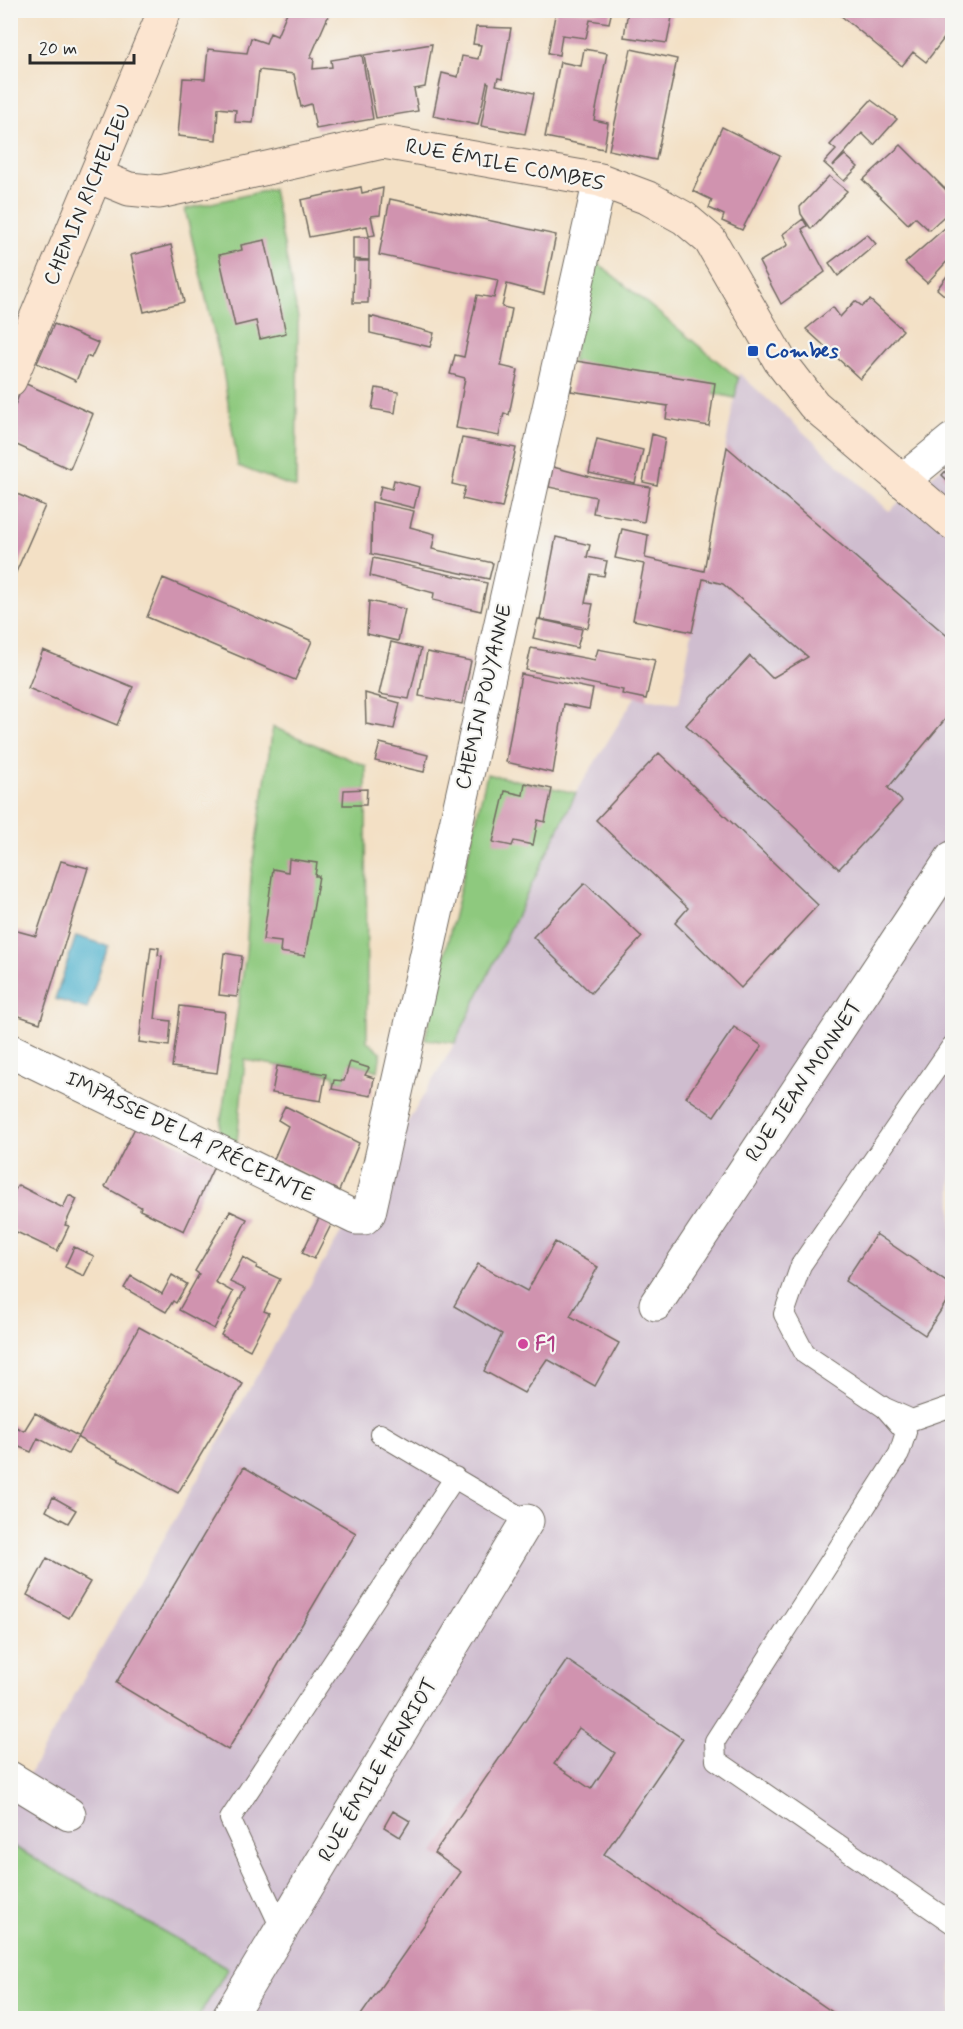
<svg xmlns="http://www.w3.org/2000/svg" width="963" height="2029" font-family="Mynerve,sans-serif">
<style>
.industrial{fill:#cfbdcf}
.green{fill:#8ec97e;stroke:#5c7a54;stroke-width:1.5}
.water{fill:#4fb2ce;stroke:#3d6e7c;stroke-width:1.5}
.building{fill:#d093af;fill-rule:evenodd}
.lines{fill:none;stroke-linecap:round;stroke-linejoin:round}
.lane-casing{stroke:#716a61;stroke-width:22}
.street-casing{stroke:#716a61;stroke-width:35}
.secondary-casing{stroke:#716a61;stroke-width:35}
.lane{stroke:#fff;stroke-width:20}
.street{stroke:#fff;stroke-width:33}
.secondary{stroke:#fce5d0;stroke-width:33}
.transit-dot{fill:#1a4fb4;stroke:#f6f6f2;stroke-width:2}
.hotel-dot{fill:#d1479c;stroke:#f6f6f2;stroke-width:2}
.labels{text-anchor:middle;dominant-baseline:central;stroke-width:4.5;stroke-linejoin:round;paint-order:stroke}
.street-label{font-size:21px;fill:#2b2b2b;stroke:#f6f6f2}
.transit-label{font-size:21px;font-weight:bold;fill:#164399;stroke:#f6f6f2;text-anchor:start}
.hotel-label{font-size:21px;font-weight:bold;fill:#b23c85;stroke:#f6f6f2;text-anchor:start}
</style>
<rect width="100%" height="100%" fill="#f6f6f2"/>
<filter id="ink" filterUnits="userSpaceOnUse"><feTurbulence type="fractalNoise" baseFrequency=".0167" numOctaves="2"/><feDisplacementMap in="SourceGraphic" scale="12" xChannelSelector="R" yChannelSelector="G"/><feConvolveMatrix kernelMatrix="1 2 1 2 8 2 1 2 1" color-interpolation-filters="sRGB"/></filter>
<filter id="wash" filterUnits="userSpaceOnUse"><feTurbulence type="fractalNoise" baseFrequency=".008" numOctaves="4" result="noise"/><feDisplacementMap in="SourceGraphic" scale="24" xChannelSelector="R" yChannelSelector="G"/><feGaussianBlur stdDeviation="1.35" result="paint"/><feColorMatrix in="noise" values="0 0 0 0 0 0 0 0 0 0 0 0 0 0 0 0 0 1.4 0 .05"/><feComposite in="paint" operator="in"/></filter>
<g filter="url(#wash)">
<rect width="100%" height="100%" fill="#f3e0c5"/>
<path class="industrial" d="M739,373L889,511L952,459V2018H11V1806L283,1330L455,1043L576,793L635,697L679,703Z"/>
<path class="green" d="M273,189L298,318L296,488L238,466L223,371L185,209Z
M593,259L738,378L735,398L572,362Z
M273,727L366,766L367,1041L381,1052L378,1071L351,1062L344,1081L334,1080V1075L245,1060L237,1142L219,1134L246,953L251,876Z
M487,774L576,793L455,1043L425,1039Z
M11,1845L228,1968L198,2018H11Z"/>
<path class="water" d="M76,936L108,946L87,1009L55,999Z"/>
<g id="blocks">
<path class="building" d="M288,10L330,12L310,58H314L313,69L332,67L331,60L362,55L373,119L316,129L311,104L301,107L294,74L259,70L253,123L235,122L236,110L218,108L216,140L178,136L183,78L205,79L208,49L247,53L251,38L266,43L270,33L277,36Z
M556,10L591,12L612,10L609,23L590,20L586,38L562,35L559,55L548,53Z
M628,10L673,12L667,43L624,37Z
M834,10H945L952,16V28L926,62L913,52L902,66Z
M476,27L511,28L502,79L498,78L496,85L534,93L525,134L481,126L489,83L487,82L478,125L433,116L442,73L458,77L462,56L478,59L481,45L473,44Z
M432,44L425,87L414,89L418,111L376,118L364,55Z
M584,49L607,53L594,120L608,123L604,149L545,137L560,62L581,66Z
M631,49L677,59L656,160L609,150Z
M871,100L897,119L874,145L862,133L833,166L845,155L858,167L844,181L824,163L836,150L830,145Z
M722,127L780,156L742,230L722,221L724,215L709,208L712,200L693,191Z
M901,145L952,196V209L929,230L915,217L908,224L863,180Z
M829,176L847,191L811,229L801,214L800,207Z
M952,182V194L946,187Z
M361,187L362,193L383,188L380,215L371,216L375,235L369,236L367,226L309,237L301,200Z
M390,199L556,235L544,294L507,284L502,307L512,309L501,366L518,370L509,415L504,413L499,436L456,428L465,378L450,374L455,355L464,357L477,295L494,298L498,280L379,255Z
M803,219L807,226L802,229L825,272L781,304L759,262L788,245L783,234Z
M946,227L949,230L952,228V256L927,283L905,263Z
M867,234L876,244L838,276L829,263Z
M353,237H369V260L353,259Z
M265,240L286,333L260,339L256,321L235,326L219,255L242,250L241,245Z
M171,245L184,302L144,312L131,255Z
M354,261H369L368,303H353Z
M947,276L952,281V285L944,295L937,289Z
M870,300L903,330L860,379L806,329L833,307L840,317L855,301L862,306Z
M370,316L434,333L430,347L370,333Z
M54,324L98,343L91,358L87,356L76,381L37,363Z
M576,361L715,383L709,426L666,419L668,406L571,391Z
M24,383L93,414L70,469L10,442V417Z
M376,388L398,392L395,413L372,409Z
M652,434L665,438L657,485L643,482Z
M462,438L516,448L502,508L462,499L465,487L452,484Z
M597,439L643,450L635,483L589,473Z
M727,447L952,640V711L888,788L902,801L839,869L686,725L750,656L772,678L808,657L723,584L703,579L692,632L633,620L644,564L615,558L622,529L648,535L645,558L704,571Z
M952,464V485L942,475Z
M553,467L595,478L650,487L644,522L593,513L596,497L549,487Z
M394,480L419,487L414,508L378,499L381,486L392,489Z
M10,491L45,506L10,586Z
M372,502L414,511L410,527L435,534L432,549L493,563L489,579L371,554Z
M556,537L590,545L587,557L607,561L604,576L591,574L585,603L593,604L588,628L540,619Z
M373,558L487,583L481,611L433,600L434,593L370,576Z
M163,578L312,641L295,680L147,617Z
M369,601L405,609L398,641L367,634Z
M538,619L582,629L577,648L533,638Z
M391,642L421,649L409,699L379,694Z
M531,648L595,660L598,649L655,660L646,699L622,694L623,690L526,670Z
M43,650L133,687L117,725L28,688Z
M427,652L471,661L462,704L419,696Z
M521,674L593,689L589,709L564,704L553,773L506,762Z
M365,693L400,703L394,729L366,724Z
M380,743L428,755L424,772L375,761Z
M659,753L818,905L741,988L675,923L688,908L596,820Z
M525,783L552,789L545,822L538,820L533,845L514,841L512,846L493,842L505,791L523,795Z
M367,789L366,805H343L344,790Z
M289,859L317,863L315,876H319L305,956L280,952L281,942L263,940L273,869L288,872Z
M61,861L88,868L40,1023L10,1013V929L36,936Z
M585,883L642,937L591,993L533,937Z
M151,947L159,948L158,955L162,956L155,1019L171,1021L169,1046L139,1042Z
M224,953L242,956L237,997L219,995Z
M180,1006L225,1012L217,1073L172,1067Z
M734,1027L762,1046L714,1116L686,1097Z
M350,1062L369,1068L365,1075L374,1078L371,1096L332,1089L334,1080L344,1081Z
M277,1066L326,1074L321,1101L272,1093Z
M285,1106L359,1143L339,1191L274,1159L288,1126L278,1120Z
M137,1124L216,1162L184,1231L140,1210L141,1207L105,1187Z
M18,1185L63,1208L69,1195L77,1199L65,1225L69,1226L57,1251L10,1229V1198Z
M230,1211L247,1219L215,1282L233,1292L214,1329L179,1310L199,1274L195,1271Z
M321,1214L333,1221L314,1259L302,1253Z
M876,1234L952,1286V1293L925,1335L845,1281Z
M555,1242L598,1267L570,1316L619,1343L595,1386L547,1359L524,1393L484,1371L502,1334L454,1306L478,1264L527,1291Z
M74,1247L94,1256L84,1276L65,1267Z
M243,1257L257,1265L256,1268L280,1279L264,1311L269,1313L250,1350L221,1335L245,1289L230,1282Z
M172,1275L187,1284L176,1303L173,1301L166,1312L124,1288L131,1276L162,1294Z
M139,1327L243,1384L178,1493L78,1438Z
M35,1413L78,1436L68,1454L38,1438L31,1452L10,1443V1424L24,1431Z
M244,1467L356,1533L228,1750L116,1683Z
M53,1497L76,1510L68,1523L46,1511Z
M47,1558L90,1582L69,1618L27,1595Z
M567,1660L683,1739L604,1854L841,2018H359L461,1872L434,1853ZM579,1728L615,1753L591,1789L554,1764Z
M393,1811L410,1821L400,1837L384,1827Z"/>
</g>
</g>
<g filter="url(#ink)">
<use href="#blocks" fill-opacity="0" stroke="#716a61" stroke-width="1.5"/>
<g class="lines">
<defs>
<path id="lane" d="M952,1046L801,1265L784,1314L805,1354L885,1408L912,1420L952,1406
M885,1408L906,1432L899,1454L715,1741L716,1760L952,1923
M380,1434L527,1521
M282,1930L230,1819L455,1477"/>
<path id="street" d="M902,481L952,440
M10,1050L356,1218H364L369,1213L600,180
M656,1304L952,858
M10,1778L69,1814
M228,2018L527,1521"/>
<path id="secondary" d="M97,176L129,189L160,192L383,142L600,180L648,198L684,218L710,240L780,361L814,405L952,523
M10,380L165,10"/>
</defs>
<use href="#lane" class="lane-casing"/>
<use href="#street" class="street-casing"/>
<use href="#secondary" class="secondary-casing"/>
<use href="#lane" class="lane"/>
<use href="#street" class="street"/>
<use href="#secondary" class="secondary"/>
</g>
</g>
<rect class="transit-dot" x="747" y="345" width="12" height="12" rx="3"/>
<circle class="hotel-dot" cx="523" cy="1344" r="6"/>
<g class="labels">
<g class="street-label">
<text transform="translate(505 165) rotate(11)">RUE ÉMILE COMBES</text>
<text transform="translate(88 195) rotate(-67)">CHEMIN RICHELIEU</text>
<text transform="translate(484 697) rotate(-77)">CHEMIN POUYANNE</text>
<text transform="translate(804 1081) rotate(-56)">RUE JEAN MONNET</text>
<text transform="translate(190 1137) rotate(26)">IMPASSE DE LA PRÉCEINTE</text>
<text transform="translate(378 1770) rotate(-59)">RUE ÉMILE HENRIOT</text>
</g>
<g class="transit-label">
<text x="765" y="351">Combes</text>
</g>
<g class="hotel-label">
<text x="535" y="1344">F1</text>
</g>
</g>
<rect width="963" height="2029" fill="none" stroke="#f6f6f2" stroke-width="36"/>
<path d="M30 54v9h104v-9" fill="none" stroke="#2b2b2b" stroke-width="3"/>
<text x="39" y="54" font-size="18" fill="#2b2b2b" stroke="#f6f6f2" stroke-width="4.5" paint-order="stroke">20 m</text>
</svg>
